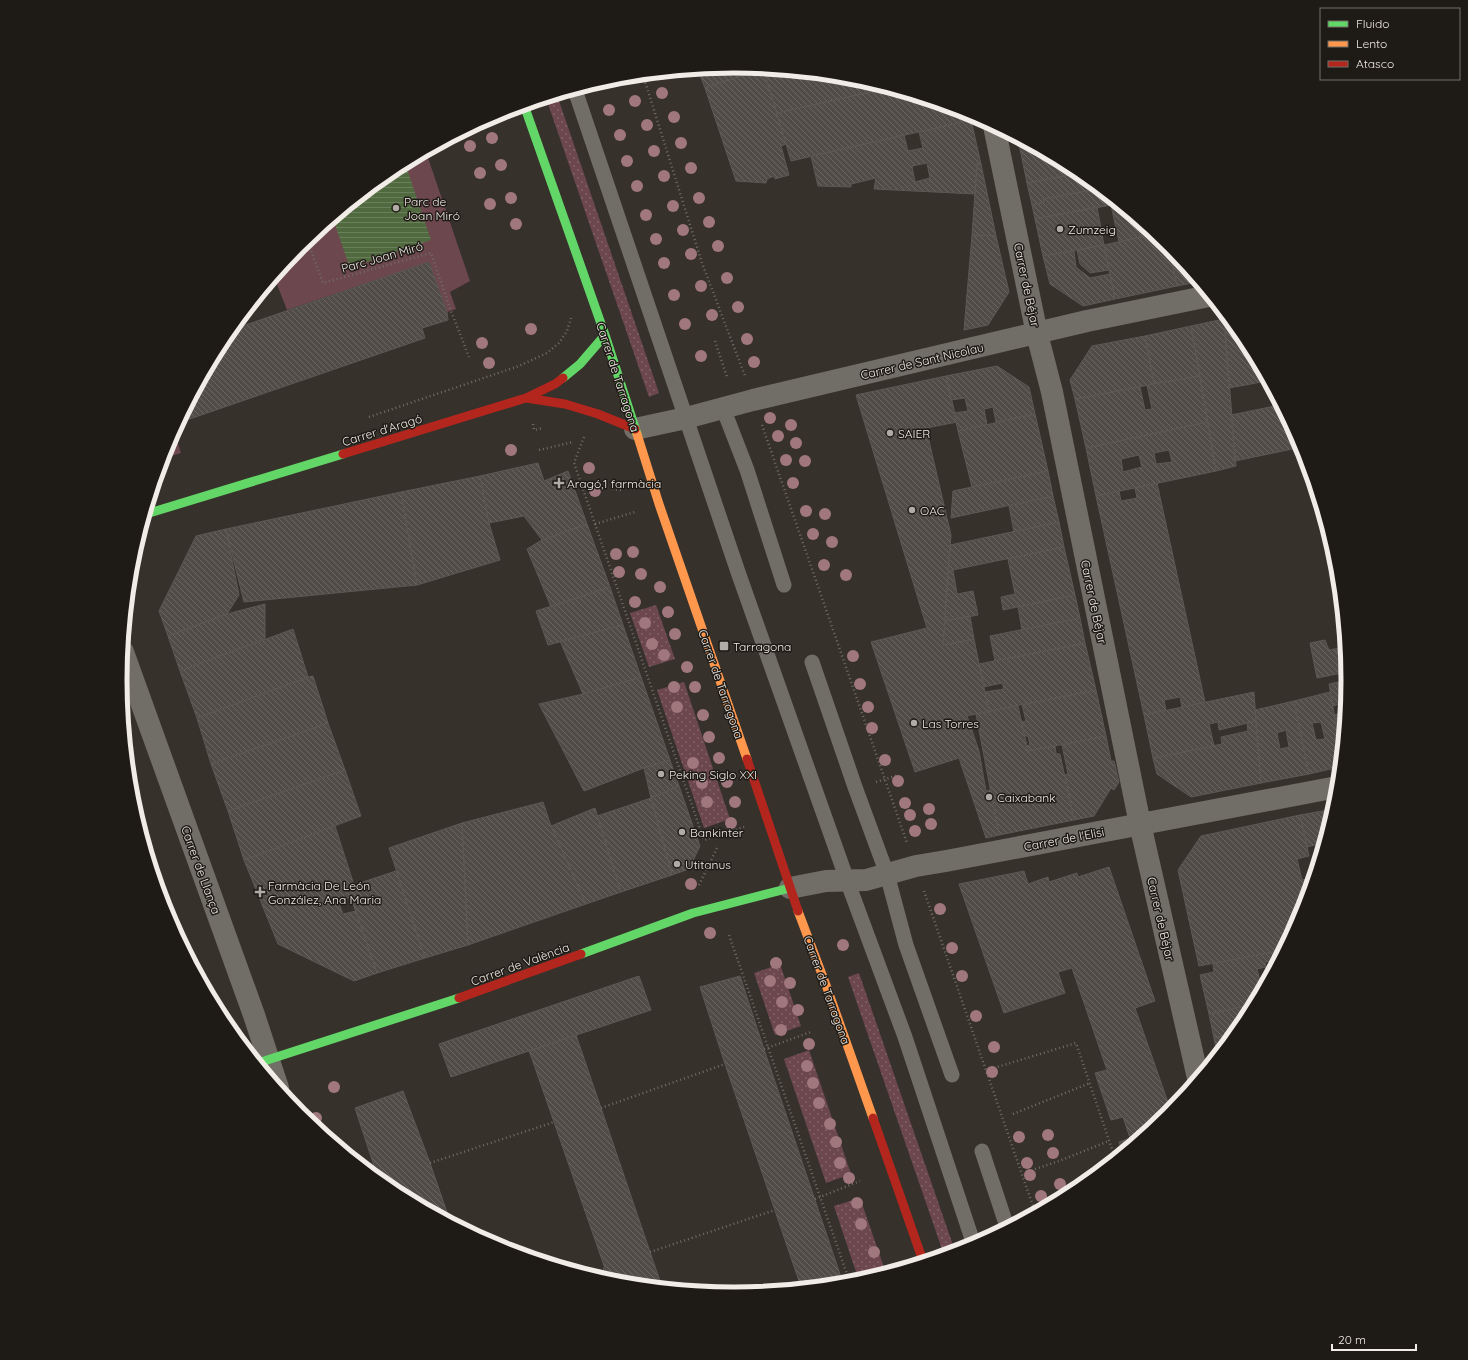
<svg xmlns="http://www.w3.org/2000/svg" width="1468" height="1360" font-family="Quicksand,sans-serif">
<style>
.grass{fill:url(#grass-dots)}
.park{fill:#6d474e}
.water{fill:url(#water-rules)}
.building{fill:url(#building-back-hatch);stroke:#5c5854;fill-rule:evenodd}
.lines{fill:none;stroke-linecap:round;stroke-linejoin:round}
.path{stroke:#716d67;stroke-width:2.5;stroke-dasharray:1 3;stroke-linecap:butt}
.lane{stroke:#706e66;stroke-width:15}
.street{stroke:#706e66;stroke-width:22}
.fast{stroke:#63d668;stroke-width:9}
.slow{stroke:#ff974d;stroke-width:9}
.jam{stroke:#b3261e;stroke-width:9}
.tree{fill:#a0777c}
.poi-dot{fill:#b0aba5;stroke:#1e1a15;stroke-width:1.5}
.labels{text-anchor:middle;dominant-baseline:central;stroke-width:3;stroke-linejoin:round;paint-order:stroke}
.poi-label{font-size:12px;fill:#f2ece6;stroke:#1e1a15;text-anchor:start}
.street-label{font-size:12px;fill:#f2ece6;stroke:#1e1a15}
.rim{fill:none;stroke:#f2ece6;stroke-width:5}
</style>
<defs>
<pattern id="grass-dots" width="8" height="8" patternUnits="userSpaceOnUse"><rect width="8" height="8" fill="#6d474e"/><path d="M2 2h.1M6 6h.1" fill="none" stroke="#826268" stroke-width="1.8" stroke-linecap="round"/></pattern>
<pattern id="water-rules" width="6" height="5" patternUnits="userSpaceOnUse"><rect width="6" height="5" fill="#51693f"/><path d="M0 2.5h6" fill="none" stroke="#6a7f5b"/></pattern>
<pattern id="building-back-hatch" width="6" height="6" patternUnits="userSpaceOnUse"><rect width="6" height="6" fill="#514c48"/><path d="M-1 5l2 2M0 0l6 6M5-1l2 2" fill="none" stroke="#6a6662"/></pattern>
</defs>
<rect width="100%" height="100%" fill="#36312b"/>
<path class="grass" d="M557,95L659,393L649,397L546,98Z
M656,605L675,659L649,667L630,613Z
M684,682L730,819L704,828L657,690Z
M780,964L801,1026L775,1035L754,973Z
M859,973L955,1251L944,1255L848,977Z
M809,1050L851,1174L826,1183L784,1059Z
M860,1198L886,1273L859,1281L834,1206Z"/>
<path class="park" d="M426,152L470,281L450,292L456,309L447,312L429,262L287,310L274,277L300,246L393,169Z
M174,431L181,453L162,459L167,445Z"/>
<path class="water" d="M405,163L431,240L350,268L333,219L393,169Z"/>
<path class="building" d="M734,66L761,69L705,88L698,70Z
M761,69H763L786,144L781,146L789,175L775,179L774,176L767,179L766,183L736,181L705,88Z
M763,69L854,78L887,88L777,113Z
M887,88L969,113L971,120L791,161L777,113Z
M971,120L981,164H977L975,194L874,189L876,178L851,184V187L818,186L811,156L904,135L908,151L923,148L919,132ZM927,163L930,178L915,182L912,166Z
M1018,139L1075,170L1079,173L1027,183Z
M977,164H981L996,236L972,235Z
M1079,173L1090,182L1092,190L1043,199L1044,202L1032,205L1027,183Z
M1098,189L1102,191L1103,199L1110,198L1111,205L1035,219L1032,205L1044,202L1043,199Z
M1117,204L1154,234L1119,242L1111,205Z
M1097,207L1104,245L1043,256L1035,219ZM1079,226L1080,234H1075L1074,227Z
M1154,234L1169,247L1177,286L1115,299L1104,245Z
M972,235L996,236L1009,292L988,325L964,330Z
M1104,245L1109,270L1090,273L1080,264L1077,250Z
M1169,247L1198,282L1177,286Z
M1074,251L1076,267L1090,278L1110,274L1115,299L1083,306L1050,284L1043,256Z
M429,262L447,312L448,320L422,328L425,338L178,423L224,339L231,330Z
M1224,319H1228L1245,339L1267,381L1229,388Z
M1224,319L1236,466L1216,471L1191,326Z
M1191,326L1200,376L1154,384L1145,336Z
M1145,336L1154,384L1075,399L1070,380L1092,346Z
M997,366L1029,387L1035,414L996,422L993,407L984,409L987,424L958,431L954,413L968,411L965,398L951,400L946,376Z
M946,376L957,422L926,428L951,535L943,645L974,639L979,664L989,711L967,716L979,751L986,791L991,790L999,835L986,838L959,758L915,772L871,642L927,628L856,395Z
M1200,376L1208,422L1086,448L1075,399L1140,387L1145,410L1152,409L1147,385Z
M1280,405L1302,447L1235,461L1231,415Z
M1035,414L1048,471L972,487L958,431Z
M1208,422L1216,471L1096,496L1086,448ZM1169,450L1172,462L1156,464L1154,453ZM1139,455L1142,467L1123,472L1121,459Z
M538,463L544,481L568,471L587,524L542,540L524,516L489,523L480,476Z
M1048,471L1053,496L951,518L953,491Z
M480,476L489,523L500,560L417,585L401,492Z
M1157,483L1205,702L1182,707L1180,697L1164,700L1166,710L1144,715L1096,496L1119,491L1121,501L1137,498L1135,488Z
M401,492L417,585L244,602L226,529Z
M1053,496L1059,522L1014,532L1009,506Z
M1059,522L1064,547L948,571L950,545Z
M587,524L610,587L551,607L527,549L542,540Z
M226,529L239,595L227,614L168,636L159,611L196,536Z
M1064,547L1075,595L1003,610L1001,597L1015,594L1008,559Z
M953,570L957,594L973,591L978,615L945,621L948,571Z
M610,587L623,625L548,645L536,611Z
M1075,595L1080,618L1022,630L1018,607Z
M265,604V639L180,671L168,636L227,614Z
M970,616L974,639L943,645L945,621Z
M1080,618L1085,643L995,661L990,636Z
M623,625L641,677L583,694L560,641Z
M293,629L308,677L197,718L180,671Z
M1325,640L1329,650L1345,647L1347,672L1317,678L1310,643Z
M1085,643L1096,690L989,711L985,692L1004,689L1002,683L984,687L979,664Z
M313,676L328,723L211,764L197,718L308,677Z
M641,677L670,760L644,768L584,791L539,704L583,694Z
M1348,680L1341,748L1335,715L1341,713L1339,704L1333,706L1329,684Z
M1096,690L1106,736L1028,751L1026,746L1030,745L1028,736H1024L1021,722L1026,721L1022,705Z
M1254,692L1256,721L1219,730L1218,722L1209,724L1214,746L1153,758L1144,715Z
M1330,692L1341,748L1339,767L1309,774L1294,701ZM1321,722L1325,739L1316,740L1312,723Z
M1294,701L1309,774L1261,783L1255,710ZM1286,730L1289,747L1280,749L1277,733Z
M1018,706L1028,751L1055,746L1056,754H1060L1074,820L999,835L976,714Z
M1256,721L1261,783L1191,797L1157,774L1153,758L1222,744L1221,737L1248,731L1247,723Z
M328,723L345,770L228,811L211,764Z
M1106,736L1111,761H1114L1119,782L1114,790L1111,788L1094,816L1074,820L1065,775L1068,774L1062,745Z
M670,760L679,786L651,798L644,768Z
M345,770L361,816L244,860L228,811Z
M679,786L700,846L689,869L672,875L651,798Z
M651,798L672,875L621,892L597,816Z
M543,802L551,826L586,904L468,945L462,823Z
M136,806L153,854L149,855L134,807Z
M595,808L621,892L586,904L551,826Z
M1334,809L1323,843L1307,847L1300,815Z
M1300,815L1309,856L1297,859L1302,880L1312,878L1301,915L1283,950L1199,966L1178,870L1201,836Z
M462,823L468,945L425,958L389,848Z
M335,826L354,885L350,895L351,897L338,901L343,914L356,911L377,973L354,981L278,944L244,860Z
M153,854L170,902L163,904L149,855Z
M1109,867L1155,1001L1135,1008L1171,1111L1122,1152L1119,1142L1130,1138L1123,1117L1111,1120L1095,1073L1107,1070L1072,968L1058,972L1065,993L1004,1013L959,884L1024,871L1028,884L1048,877L1049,882L1077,873L1078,877Z
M396,871L425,958L377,973L350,895L354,885Z
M170,902L187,953L167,915L163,904Z
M1283,950L1275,965L1274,961L1265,962L1266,967L1257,969L1262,989L1254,1004L1209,1014L1200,975L1214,972L1213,964Z
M639,976L651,1010L451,1077L439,1044Z
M740,976L764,1049L843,1283L801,1287L725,1064L700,987Z
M1254,1004L1244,1021L1234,1034L1214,1038L1209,1014Z
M1234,1034L1217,1054L1214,1038Z
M576,1035L601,1108L662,1287L609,1280L532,1059L529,1051Z
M403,1091L430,1163L450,1221L393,1190L378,1178L355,1108Z"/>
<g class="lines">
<path class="path" d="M643,75L702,263L745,376
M307,240L323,283L431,253L451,311L469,357
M715,341L727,377
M369,417L519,366L547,353L559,343L567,331L571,318
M533,424L534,430L543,428
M762,425L907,843
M584,437L574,463L704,840L744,827
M539,450L573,442
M165,451L169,461
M612,489L622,490
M595,524L635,512
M876,782L899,775
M699,885L718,846
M924,891L1035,1212
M729,935L850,1283
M764,1049L811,1032
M994,1068L1076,1043L1115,1158
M601,1108L725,1064
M1013,1114L1090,1083
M430,1163L554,1122
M1035,1169L1059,1161L1109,1141
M815,1199L860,1181
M650,1252L775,1210
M588,1274L604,1269"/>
<path class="lane" d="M575,90L738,572L852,894L905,1037L974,1245
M723,408L747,470L784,585
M812,662L855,787L887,874L906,945L952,1075
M982,1151L1007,1227"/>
<path class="street" d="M994,126L1037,334L1052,392L1140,824L1198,1078
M635,429L686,418L753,400L1087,321L1209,296
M123,652L254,1015L278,1088
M790,888L826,881L866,880L916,866L946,861L1337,787"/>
<path class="fast" d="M524,105L605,335L637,434
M563,378L580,364L605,335
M146,514L343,454
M581,954L693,913L790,888
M258,1063L459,998"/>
<path class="slow" d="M637,434L659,504L747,759
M798,911L826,985L873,1118"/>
<path class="jam" d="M526,398L565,404L598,414L635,429
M343,454L526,398L555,384L563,378
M747,759L798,911
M459,998L581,954
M873,1118L923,1261"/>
</g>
<g class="tree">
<circle cx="662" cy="93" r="6"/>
<circle cx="635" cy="101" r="6"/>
<circle cx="609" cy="110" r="6"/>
<circle cx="674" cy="117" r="6"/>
<circle cx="647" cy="125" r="6"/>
<circle cx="620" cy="135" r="6"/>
<circle cx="492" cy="138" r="6"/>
<circle cx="681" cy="143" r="6"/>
<circle cx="470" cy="146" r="6"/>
<circle cx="654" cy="151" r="6"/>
<circle cx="627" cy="161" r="6"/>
<circle cx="501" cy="165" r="6"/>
<circle cx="691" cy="168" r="6"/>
<circle cx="480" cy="173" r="6"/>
<circle cx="664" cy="176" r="6"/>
<circle cx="637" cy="186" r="6"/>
<circle cx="511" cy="198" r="6"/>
<circle cx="699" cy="198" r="6"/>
<circle cx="490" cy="204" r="6"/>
<circle cx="673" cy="206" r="6"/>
<circle cx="646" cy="215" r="6"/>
<circle cx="709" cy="222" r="6"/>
<circle cx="516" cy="224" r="6"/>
<circle cx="683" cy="230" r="6"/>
<circle cx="656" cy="239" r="6"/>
<circle cx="718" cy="246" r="6"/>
<circle cx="691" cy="254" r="6"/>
<circle cx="664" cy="263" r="6"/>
<circle cx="727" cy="278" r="6"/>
<circle cx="701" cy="286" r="6"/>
<circle cx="674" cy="295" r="6"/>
<circle cx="738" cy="307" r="6"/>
<circle cx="712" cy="315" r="6"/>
<circle cx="685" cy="324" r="6"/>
<circle cx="531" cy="329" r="6"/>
<circle cx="747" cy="339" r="6"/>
<circle cx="482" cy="343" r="6"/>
<circle cx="701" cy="356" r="6"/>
<circle cx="754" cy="362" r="6"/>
<circle cx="489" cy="363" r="6"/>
<circle cx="770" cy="418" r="6"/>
<circle cx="791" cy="425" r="6"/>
<circle cx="778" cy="436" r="6"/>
<circle cx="796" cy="443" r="6"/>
<circle cx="511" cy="450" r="6"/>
<circle cx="786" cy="460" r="6"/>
<circle cx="805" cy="461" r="6"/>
<circle cx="589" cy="468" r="6"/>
<circle cx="793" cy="483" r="6"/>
<circle cx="595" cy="491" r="6"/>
<circle cx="806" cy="511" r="6"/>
<circle cx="825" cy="514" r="6"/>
<circle cx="813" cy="534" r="6"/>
<circle cx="832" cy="542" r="6"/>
<circle cx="633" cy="552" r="6"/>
<circle cx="616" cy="554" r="6"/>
<circle cx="824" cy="565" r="6"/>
<circle cx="619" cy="572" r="6"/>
<circle cx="641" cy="574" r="6"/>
<circle cx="846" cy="575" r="6"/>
<circle cx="660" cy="587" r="6"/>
<circle cx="635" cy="602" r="6"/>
<circle cx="668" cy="612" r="6"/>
<circle cx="645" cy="623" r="6"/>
<circle cx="675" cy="634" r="6"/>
<circle cx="652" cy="644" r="6"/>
<circle cx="664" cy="655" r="6"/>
<circle cx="853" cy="656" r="6"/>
<circle cx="687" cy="667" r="6"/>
<circle cx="860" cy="684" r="6"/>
<circle cx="674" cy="687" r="6"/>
<circle cx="695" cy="687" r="6"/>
<circle cx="677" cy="707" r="6"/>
<circle cx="868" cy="707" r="6"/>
<circle cx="703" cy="715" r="6"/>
<circle cx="872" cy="728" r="6"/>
<circle cx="709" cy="737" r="6"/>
<circle cx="719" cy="758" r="6"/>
<circle cx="885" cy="760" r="6"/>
<circle cx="693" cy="763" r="6"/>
<circle cx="898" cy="781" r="6"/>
<circle cx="727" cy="782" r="6"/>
<circle cx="702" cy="783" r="6"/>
<circle cx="707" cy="802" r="6"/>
<circle cx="735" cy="802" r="6"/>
<circle cx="905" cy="803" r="6"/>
<circle cx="929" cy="809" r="6"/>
<circle cx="910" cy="815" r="6"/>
<circle cx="731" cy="823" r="6"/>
<circle cx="931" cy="824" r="6"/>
<circle cx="915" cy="831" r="6"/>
<circle cx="691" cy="884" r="6"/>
<circle cx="940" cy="909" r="6"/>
<circle cx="710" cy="933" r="6"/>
<circle cx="843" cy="945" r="6"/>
<circle cx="952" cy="948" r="6"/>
<circle cx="776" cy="963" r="6"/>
<circle cx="962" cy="976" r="6"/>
<circle cx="770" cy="981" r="6"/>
<circle cx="790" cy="983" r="6"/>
<circle cx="782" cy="1002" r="6"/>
<circle cx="798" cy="1010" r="6"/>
<circle cx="976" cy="1016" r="6"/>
<circle cx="781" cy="1030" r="6"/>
<circle cx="809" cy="1044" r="6"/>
<circle cx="994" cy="1047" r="6"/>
<circle cx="807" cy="1066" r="6"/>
<circle cx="992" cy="1072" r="6"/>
<circle cx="813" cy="1083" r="6"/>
<circle cx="334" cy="1087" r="6"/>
<circle cx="819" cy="1103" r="6"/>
<circle cx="316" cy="1118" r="6"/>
<circle cx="830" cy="1124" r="6"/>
<circle cx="1048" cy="1135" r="6"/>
<circle cx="1019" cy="1137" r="6"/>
<circle cx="836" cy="1142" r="6"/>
<circle cx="1053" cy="1153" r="6"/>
<circle cx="840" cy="1163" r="6"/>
<circle cx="1027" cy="1163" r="6"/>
<circle cx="1030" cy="1175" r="6"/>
<circle cx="849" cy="1178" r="6"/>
<circle cx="1060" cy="1184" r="6"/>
<circle cx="1041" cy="1196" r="6"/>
<circle cx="857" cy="1203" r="6"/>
<circle cx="861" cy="1224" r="6"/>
<circle cx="874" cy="1252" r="6"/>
</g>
<g class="poi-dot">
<circle cx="396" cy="208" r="4"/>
<circle cx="1060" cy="229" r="4"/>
<circle cx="890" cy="433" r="4"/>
<path d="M557 477h4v4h4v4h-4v4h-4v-4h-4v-4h4z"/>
<circle cx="912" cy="510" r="4"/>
<rect x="719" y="641" width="10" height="10" rx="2"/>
<circle cx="914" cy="723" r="4"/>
<circle cx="661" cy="774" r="4"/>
<circle cx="989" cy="797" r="4"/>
<circle cx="682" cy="832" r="4"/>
<circle cx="677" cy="864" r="4"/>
<path d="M258 886h4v4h4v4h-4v4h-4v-4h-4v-4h4z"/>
</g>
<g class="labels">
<g class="poi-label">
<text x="404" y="201">Parc de<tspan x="404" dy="14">Joan Miró</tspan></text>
<text x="1068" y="229">Zumzeig</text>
<text x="898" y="433">SAIER</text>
<text x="567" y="483">Aragó,1 farmàcia</text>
<text x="920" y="510">OAC</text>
<text x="733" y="646">Tarragona</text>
<text x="922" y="723">Las Torres</text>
<text x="669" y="774">Peking Siglo XXI</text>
<text x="997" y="797">Caixabank</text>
<text x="690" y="832">Bankinter</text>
<text x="685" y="864">Utitanus</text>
<text x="268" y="885">Farmàcia De León<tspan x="268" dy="14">González, Ana Maria</tspan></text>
</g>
<g class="street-label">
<text transform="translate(382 257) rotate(-16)">Parc Joan Miró</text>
<text transform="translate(1027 285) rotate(78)">Carrer de Béjar</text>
<text transform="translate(922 361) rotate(-13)">Carrer de Sant Nicolau</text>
<text transform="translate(618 377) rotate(72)">Carrer de Tarragona</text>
<text transform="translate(382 430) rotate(-17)">Carrer d'Aragó</text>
<text transform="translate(1094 602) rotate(78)">Carrer de Béjar</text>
<text transform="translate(721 684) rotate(71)">Carrer de Tarragona</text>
<text transform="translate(1064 839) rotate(-11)">Carrer de l'Elisi</text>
<text transform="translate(201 870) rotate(70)">Carrer de Llança</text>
<text transform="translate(1161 919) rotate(77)">Carrer de Béjar</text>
<text transform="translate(520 964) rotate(-20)">Carrer de València</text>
<text transform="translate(827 990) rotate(70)">Carrer de Tarragona</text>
</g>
</g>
<path d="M0 0H1468V1360H0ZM127 680a607 607 0 1 1 1214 0a607 607 0 1 1-1214 0Z" fill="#1e1a15" fill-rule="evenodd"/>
<path class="rim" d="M127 680a607 607 0 1 1 1214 0a607 607 0 1 1-1214 0Z"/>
<rect x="1320" y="8" width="140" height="72" fill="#1e1a15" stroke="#736e69"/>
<rect x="1328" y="21" width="20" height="6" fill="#63d668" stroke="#736e69"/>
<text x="1356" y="28" font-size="12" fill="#f2ece6">Fluido</text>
<rect x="1328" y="41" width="20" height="6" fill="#ff974d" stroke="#736e69"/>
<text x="1356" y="48" font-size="12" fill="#f2ece6">Lento</text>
<rect x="1328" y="61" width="20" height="6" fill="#b3261e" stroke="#736e69"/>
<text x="1356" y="68" font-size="12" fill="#f2ece6">Atasco</text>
<path d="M1332 1344v6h84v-6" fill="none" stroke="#f2ece6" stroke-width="2"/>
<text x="1338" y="1344" font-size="12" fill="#f2ece6" stroke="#1e1a15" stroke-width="3" paint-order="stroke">20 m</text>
</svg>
